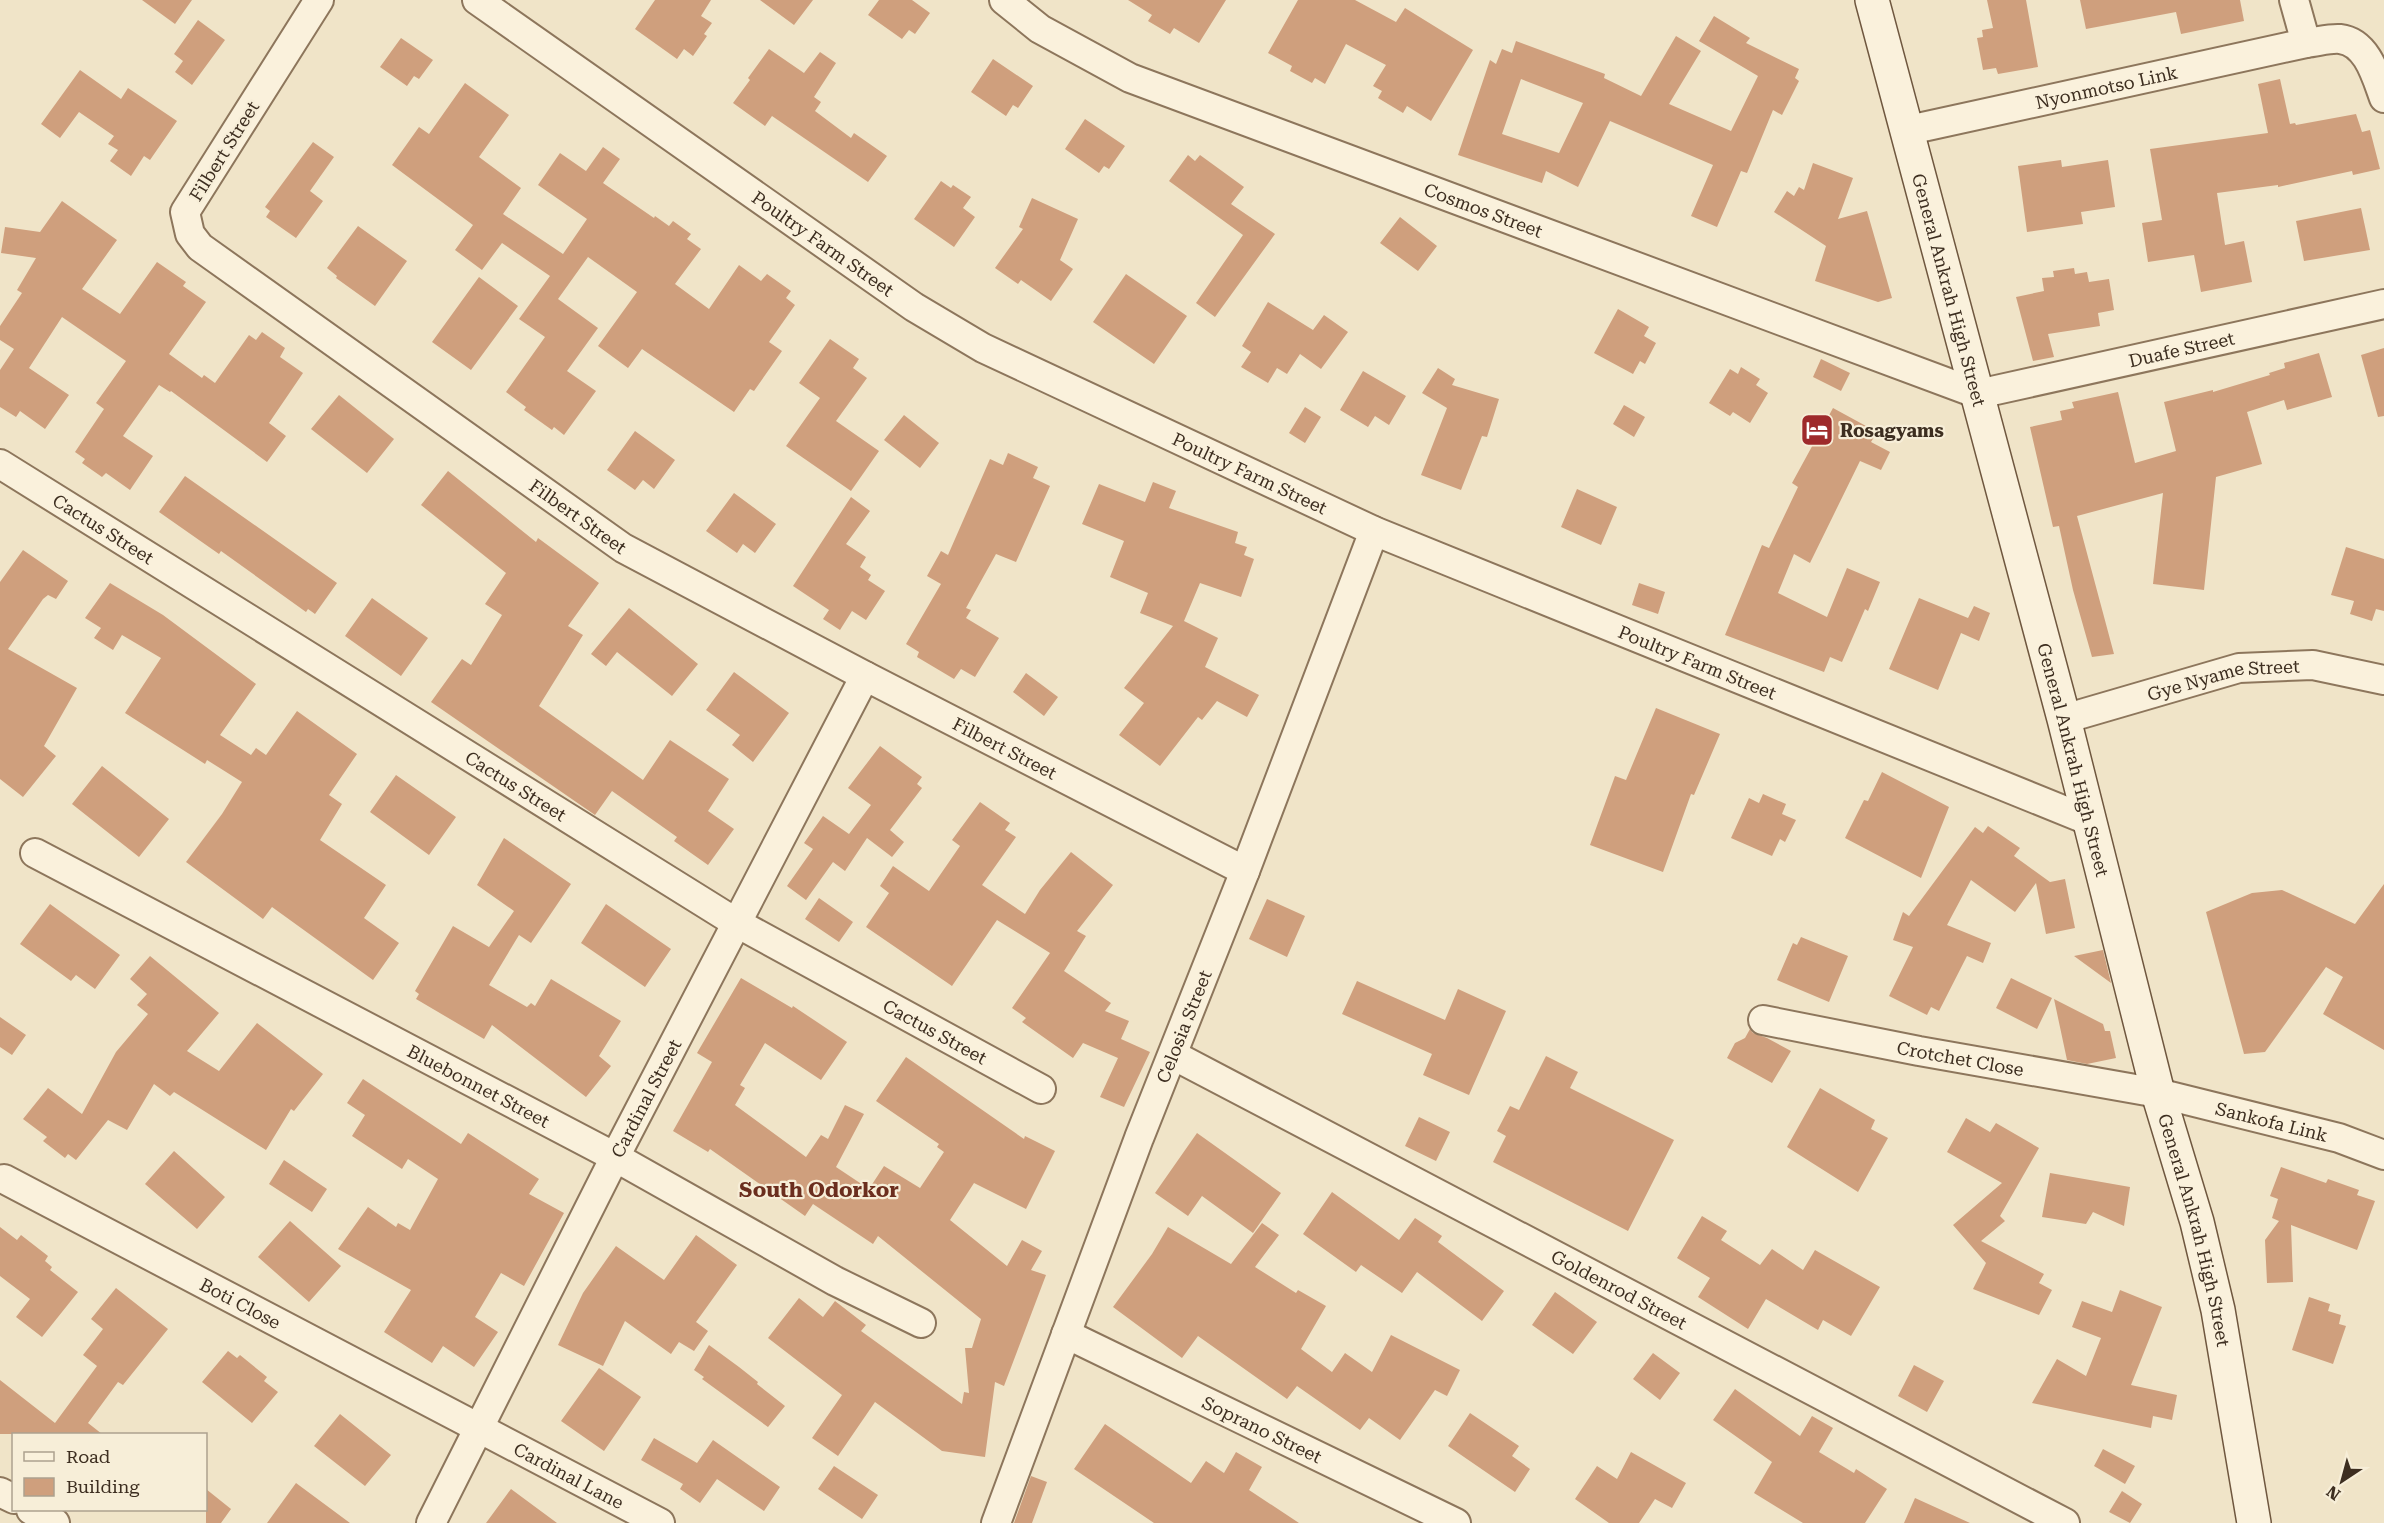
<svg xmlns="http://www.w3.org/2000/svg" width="2384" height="1523" font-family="'Roboto Serif',serif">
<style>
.building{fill:#cf9f7d;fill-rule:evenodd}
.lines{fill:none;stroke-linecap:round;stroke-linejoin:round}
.street-casing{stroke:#8d765c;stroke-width:32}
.secondary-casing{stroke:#6f573f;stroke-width:36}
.street{stroke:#faf1dc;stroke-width:28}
.secondary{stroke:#faf1dc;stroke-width:33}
.labels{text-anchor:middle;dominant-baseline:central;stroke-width:4.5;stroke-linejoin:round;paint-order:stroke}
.street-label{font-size:18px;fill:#3d2e20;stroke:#f7eed8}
.poi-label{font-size:18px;font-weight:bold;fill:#3d2e20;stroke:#f7eed8;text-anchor:start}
.quarter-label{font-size:21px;font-weight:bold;fill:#6b2e1e;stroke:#f7eed8}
</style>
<rect width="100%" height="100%" fill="#f0e4c8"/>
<path class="building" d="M142,0H192L175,24Z
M655,0H711L701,16L712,23L704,34L707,36L693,56L684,49L677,59L635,29Z
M760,0H813L794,25Z
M879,0H912L930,13L915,34L909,30L902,39L868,15Z
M1128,0H1226L1199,43L1174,28L1170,34L1148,21L1152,15Z
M1298,0H1355L1396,22L1405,8L1473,50L1431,121L1407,106L1403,113L1378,98L1382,91L1373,86L1386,65L1346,44L1325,84L1315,78L1312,83L1290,71L1292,66L1268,53Z
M1987,0H2026L2038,67L1998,74L1996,68L1983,70L1977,38L1983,37L1982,30L1993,28Z
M2080,0H2240L2244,21L2181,34L2176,12L2086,29Z
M1714,16L1750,38L1746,43L1799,69L1795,78L1799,81L1782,115L1773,110L1747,173L1741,171L1717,227L1691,216L1713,165L1610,121L1578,187L1546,171L1542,183L1458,155L1490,60L1496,64L1502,49L1512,53L1516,41L1605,74L1604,78L1641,96L1676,36L1701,51L1669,104L1731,131L1758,76L1699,41ZM1521,79L1583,103L1559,153L1502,134Z
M198,20L225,40L192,85L175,72L183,61L174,54Z
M401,38L433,60L419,79L414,76L407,86L380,67Z
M769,49L804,73L820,52L836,63L814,97L821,102L815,111L851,138L854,133L887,156L868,182L772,116L765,126L733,103L750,80L748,78Z
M993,59L1033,86L1018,108L1013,105L1006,116L971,92Z
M80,70L121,99L128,88L177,121L150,160L144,156L131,176L110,161L118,150L108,144L114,136L79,112L60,138L41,124Z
M2280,79L2290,124L2295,123L2296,125L2356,114L2362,132L2370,130L2380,169L2353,175L2352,171L2278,187V185L2217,193L2225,245L2244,241L2252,282L2201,292L2194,255L2148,262L2142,223L2162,220L2150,149L2268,133L2258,84Z
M465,83L509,115L479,157L521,188L503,214L563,254L587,219L538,185L560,153L586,171L603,147L620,159L603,183L654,218L655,216L669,226L673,221L691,234L687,239L701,249L675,284L709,309L739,265L761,281L767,274L791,291L786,298L795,305L769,342L782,351L754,391L750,389L734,412L642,349L628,368L598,346L637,292L588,257L558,299L598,328L567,371L596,391L564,435L554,427L552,430L524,410L526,407L506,392L545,337L519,319L550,276L502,243L482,270L455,250L473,225L392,165L419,127L429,134Z
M1085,119L1125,146L1109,169L1104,166L1099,173L1065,149Z
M313,142L334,157L310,191L323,201L296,238L266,217L270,211L265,207Z
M1188,155L1195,161L1200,155L1244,187L1231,204L1275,234L1215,317L1196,303L1243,235L1169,181Z
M2061,160L2062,167L2108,160L2115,207L2081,212L2083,224L2027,232L2018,166Z
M1813,163L1853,178L1838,219L1867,211L1892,298L1878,302L1815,281L1826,246L1774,212L1787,191L1794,196L1799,187L1804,190Z
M941,181L951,188L953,185L971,197L963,208L975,217L954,247L914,219Z
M1032,198L1078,219L1060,260L1073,269L1051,301L1021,280L1018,284L995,268L1023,229L1019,227Z
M62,201L117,240L82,289L120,314L157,262L186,282L183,286L206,302L169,354L202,378L204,375L215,383L249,335L256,340L262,332L285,348L280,357L303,373L269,423L286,436L267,462L171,391L170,392L159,385L123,436L153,456L130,490L106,473L102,477L82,463L85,459L75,452L104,409L96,403L126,361L62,317L29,368L69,395L45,429L20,411L16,417L0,407V370L14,349L0,340V326L22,293L17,290L36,258L1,253L5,227L40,232Z
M2361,208L2370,250L2304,261L2296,221Z
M1400,217L1437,246L1418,271L1380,243Z
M358,226L407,261L375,306L336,278L337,276L327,268Z
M2074,268L2075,274L2087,272L2089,282L2109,279L2114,310L2098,313L2100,326L2048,334L2054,357L2033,361L2016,297L2044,291L2042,278L2054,277L2053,271Z
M1126,274L1187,316L1154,364L1093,322Z
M479,277L518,306L471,370L432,342Z
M1268,302L1313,330L1324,315L1348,332L1321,369L1300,354L1287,374L1277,368L1268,383L1241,367L1251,352L1242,346Z
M1618,309L1649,327L1644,336L1656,343L1645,364L1640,361L1633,374L1594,353Z
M830,339L859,359L853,368L867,378L836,421L879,451L851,491L786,446L820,398L799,383Z
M2384,348V416L2378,417L2361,355Z
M2319,353L2332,397L2287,410L2284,400L2247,412L2262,464L2216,477L2204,590L2153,584L2163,493L2077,516L2114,654L2092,657L2073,590L2059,526L2053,527L2030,427L2062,420L2060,411L2074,408L2072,402L2118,392L2135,463L2176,451L2164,402L2213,390V392L2270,375L2269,373L2285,368L2284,363Z
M1821,359L1850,373L1841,391L1813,377Z
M1741,367L1760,379L1756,385L1768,393L1750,423L1733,412L1730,416L1709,403L1730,369L1738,374Z
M1438,368L1455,379L1452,385L1499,399L1487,437L1482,436L1461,490L1421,475L1447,408L1422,393Z
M1363,371L1406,396L1389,425L1375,416L1368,427L1340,410Z
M339,395L394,439L367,473L311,429Z
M1624,405L1645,417L1634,437L1613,424Z
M1305,407L1321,417L1305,443L1289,433Z
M1833,408L1877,432L1871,442L1890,452L1881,470L1860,461L1810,563L1794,554L1778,593L1827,617L1847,568L1880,582L1868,611L1865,609L1842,662L1830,657L1824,672L1725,635L1762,545L1769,548L1798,487L1792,483Z
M904,415L939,443L920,468L884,440Z
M635,431L675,460L654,489L643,480L635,490L607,470Z
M1008,453L1038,467L1033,478L1050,486L1016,562L996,554L966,608L971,610L966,618L999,638L975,677L961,669L954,679L917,657L919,652L906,644L941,584L927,576L941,551L948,555L990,459L1003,465Z
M448,471L536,542L538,538L599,583L568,626L583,635L539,706L643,780L670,740L729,779L708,811L734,829L708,865L674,841L677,837L612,791L595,815L431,702L462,659L471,665L502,615L485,604L506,573L421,505Z
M185,476L337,583L315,614L308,609L306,612L221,551L219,554L159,512Z
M1153,482L1176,491L1169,508L1238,532L1235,543L1247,547L1244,555L1254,559L1241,597L1200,583L1184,621L1218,638L1205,667L1259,695L1247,717L1217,701L1202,720L1198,717L1160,766L1119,735L1144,703L1124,688L1173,626L1140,613L1148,593L1110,577L1124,541L1082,524L1099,484L1145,502Z
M1577,489L1617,507L1601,545L1561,527Z
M734,493L776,524L755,553L743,544L737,553L706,531Z
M851,497L870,511L846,544L866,557L860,567L871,575L868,580L885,591L866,620L852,611L840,630L823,619L829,610L793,586Z
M2346,547L2384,559V611L2376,609L2372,621L2350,614L2354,601L2331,595Z
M23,550L68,581L56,599L48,595L43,599L8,649L77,688L44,746L56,756L23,797L0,779V582Z
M110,583L163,615L256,684L220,735L251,755L256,748L266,755L297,711L357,754L329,795L342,804L320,840L386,885L364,918L399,943L373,980L272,907L263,919L186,862L222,814L242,782L207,760L205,764L125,713L161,658L122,635L113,650L94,638L101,628L85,618Z
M1639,583L1665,592L1658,614L1632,605Z
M372,598L428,638L401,676L345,636Z
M1919,598L1968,618L1974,606L1990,613L1979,641L1961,633L1938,690L1889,669Z
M629,608L698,664L672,696L617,652L606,666L591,654Z
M734,672L789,713L753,762L732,745L740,735L706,710Z
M1026,673L1058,697L1044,716L1013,692Z
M1656,708L1720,734L1694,795L1691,794L1663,872L1590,845L1615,776L1626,780Z
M880,746L922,777L917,784L922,788L890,830L904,842L892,857L867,838L845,871L833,862L806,900L787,886L813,849L804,843L823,816L849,834L871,805L848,788Z
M102,766L169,819L139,857L72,804Z
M1882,772L1949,807L1921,878L1845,838L1864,800L1868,801Z
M396,775L456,817L429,855L370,812Z
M1763,794L1786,804L1782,814L1796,820L1785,842L1780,839L1772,856L1731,838L1749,798L1759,803Z
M980,802L1010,823L1005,830L1016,837L982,885L1025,914L1040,890L1071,852L1113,885L1077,931L1086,936L1064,971L1111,1003L1105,1011L1129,1021L1121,1039L1150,1052L1124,1107L1100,1097L1118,1058L1083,1043L1073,1058L1022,1022L1026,1018L1012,1008L1050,953L997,920L952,986L866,927L889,893L880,886L893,866L929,891L960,846L952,840Z
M1988,826L2020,848L2014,856L2050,882L2065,879L2075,928L2046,934L2036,883L2015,912L1971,880L1947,925L1991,943L1983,963L1967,956L1939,1011L1931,1007L1927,1015L1889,996L1913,947L1893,940L1903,912L1909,916L1975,827L1983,833Z
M504,838L571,884L531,943L519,935L489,985L527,1007L531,1003L535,1006L551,979L621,1021L599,1056L611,1066L586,1097L492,1025L484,1039L416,999L419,994L415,991L453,926L489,947L514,911L477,885Z
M2384,884V1050L2323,1014L2343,977L2326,967L2265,1052L2244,1054L2206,912L2252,893L2282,890L2355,924Z
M819,898L853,922L839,942L805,919Z
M1267,899L1305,916L1287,957L1249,939Z
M50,904L120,955L95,989L76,975L71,981L20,944Z
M606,904L671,949L645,987L581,943Z
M1801,937L1848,956L1829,1002L1777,980L1793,943L1797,945Z
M2103,950L2111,983L2074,956Z
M150,956L219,1013L187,1051L219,1071L257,1023L323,1074L294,1111L291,1109L266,1150L174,1092L170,1096L154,1084L127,1130L108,1120L76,1160L68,1154L65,1158L43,1141L47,1137L23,1119L48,1088L82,1114L116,1052L148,1014L137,1005L147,994L130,979Z
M741,978L792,1008L793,1006L847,1042L821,1080L765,1043L740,1085L745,1088L735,1105L806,1157L821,1135L828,1139L845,1105L864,1114L836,1167L869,1189L884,1166L920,1188L944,1152L937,1147L939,1144L876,1101L906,1057L1024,1139L1025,1136L1055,1151L1026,1209L974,1183L950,1220L1007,1266L1022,1240L1042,1251L1031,1270L1046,1275L1004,1386L995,1382L985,1457L942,1451L875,1402L838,1456L812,1438L842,1395L768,1338L799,1298L823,1317L835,1301L866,1325L861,1331L962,1404L964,1392L969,1393L965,1348H972L981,1319L878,1236L873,1244L813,1204L805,1216L710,1149L708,1152L673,1131L712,1062L697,1053Z
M2011,978L2052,998L2037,1029L1996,1008Z
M1357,981L1445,1020L1458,989L1506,1011L1469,1095L1423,1075L1432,1054L1342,1014Z
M2054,999L2103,1024L2105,1031H2110L2116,1058L2087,1064L2067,1060Z
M0,1017L26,1035L12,1055L0,1047Z
M1750,1029L1753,1033L1767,1038L1791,1051L1772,1083L1727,1058L1735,1043L1745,1038Z
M1546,1056L1578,1072L1570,1088L1674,1140L1628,1231L1493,1162L1506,1136L1497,1131L1510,1106L1519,1110Z
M363,1079L461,1144L468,1133L539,1179L529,1194L564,1213L524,1286L501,1273L475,1317L498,1332L474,1367L443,1346L432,1363L384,1332L411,1290L338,1249L368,1207L396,1227L398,1223L410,1230L438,1179L408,1159L402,1169L352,1136L365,1115L347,1103Z
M1820,1088L1875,1120L1871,1129L1888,1138L1858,1192L1787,1147Z
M1419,1117L1450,1132L1436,1161L1405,1146Z
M1966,1118L1990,1132L1996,1123L2039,1148L2000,1216L2005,1221L1981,1241L2044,1274L2039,1283L2052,1290L2039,1315L1973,1289L1986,1263L1953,1225L2002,1183L1947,1152Z
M1197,1133L1281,1193L1253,1233L1202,1196L1188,1216L1155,1193Z
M174,1151L225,1197L197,1229L145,1184Z
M284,1160L327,1189L312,1212L269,1184Z
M2281,1167L2326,1183L2328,1179L2359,1190L2357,1195L2375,1201L2357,1250L2291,1225L2293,1282L2267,1283L2265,1240L2279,1221L2272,1218L2278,1199L2270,1196Z
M2050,1173L2130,1187L2124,1226L2093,1212L2086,1224L2042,1217Z
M1332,1192L1399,1240L1415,1218L1442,1236L1438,1242L1504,1291L1482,1321L1417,1272L1402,1293L1361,1265L1356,1272L1303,1234Z
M1702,1216L1727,1231L1721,1240L1760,1265L1772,1249L1803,1270L1815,1250L1880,1287L1851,1336L1823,1320L1818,1330L1766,1299L1748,1329L1698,1297L1710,1278L1677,1258Z
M290,1221L341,1266L309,1302L258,1257Z
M1262,1223L1279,1235L1255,1267L1296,1293L1298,1290L1326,1306L1301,1349L1332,1372L1345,1353L1372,1372L1391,1335L1460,1370L1447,1396L1435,1390L1400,1440L1369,1418L1360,1430L1297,1386L1287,1399L1198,1336L1182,1358L1113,1307L1152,1254L1168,1227L1231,1264Z
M0,1227L17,1240L21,1235L48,1256L45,1261L52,1267L50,1270L78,1292L42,1337L16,1317L30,1299L0,1276Z
M696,1235L737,1265L696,1322L708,1331L694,1351L679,1342L671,1354L625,1321L603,1366L558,1345L583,1293L616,1246L664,1280Z
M116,1288L168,1329L123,1385L118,1382L88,1423L102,1434H0V1380L55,1423L97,1366L83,1355L103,1329L91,1319Z
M2120,1290L2162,1307L2131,1385L2177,1395L2172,1420L2153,1416L2151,1428L2032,1403L2057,1359L2086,1376L2101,1338L2072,1327L2082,1301L2112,1312Z
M1555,1292L1597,1322L1573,1354L1532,1325Z
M2309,1297L2330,1304L2328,1311L2341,1315L2339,1324L2346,1326L2333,1364L2292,1350Z
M709,1345L739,1367L758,1382L757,1384L785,1406L768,1427L702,1379L704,1377L694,1370Z
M228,1351L237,1358L240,1355L267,1377L264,1381L278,1392L252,1423L202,1382Z
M1653,1353L1680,1373L1660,1400L1633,1379Z
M1914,1365L1944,1381L1927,1412L1898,1396Z
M599,1368L641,1397L604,1451L561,1421Z
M1735,1389L1800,1436L1812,1416L1833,1428L1819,1452L1854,1473L1856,1469L1887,1489L1865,1523H1803L1754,1493L1772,1462L1713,1420Z
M1470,1413L1519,1446L1512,1456L1530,1469L1515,1492L1448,1446Z
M340,1414L391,1455L365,1486L314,1446Z
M1105,1424L1191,1483L1206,1461L1224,1473L1236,1452L1262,1467L1249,1490L1299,1523H1154L1074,1469Z
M654,1438L697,1463L713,1440L780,1487L764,1511L717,1479L700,1503L680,1489L683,1484L641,1460Z
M2103,1449L2135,1466L2125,1484L2094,1466Z
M1631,1452L1686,1483L1672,1508L1655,1499L1639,1523H1609L1575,1499L1597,1466L1617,1479Z
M834,1466L878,1495L862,1519L818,1489Z
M1031,1476L1047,1482L1032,1523H1014Z
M296,1483L350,1523H267Z
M206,1489L231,1509L221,1523H206Z
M511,1489L557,1523H486Z
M2122,1491L2142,1504L2130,1523L2109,1512Z
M1915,1498L1970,1523H1904Z"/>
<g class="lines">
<defs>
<g id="street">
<path id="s1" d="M319,0L185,212L190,234L200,247L623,548L865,676L1245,871"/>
<path id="s2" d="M477,0L914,307L983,348L1374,531L2090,821"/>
<path id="s3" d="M1004,0L1040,29L1130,78L1978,394L2384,304"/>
<path d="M2294,0L2306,43"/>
<path id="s4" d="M1909,130L2306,43C2317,42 2330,38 2340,39C2367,42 2376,76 2384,98"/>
<path id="s5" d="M0,464L735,922L1041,1089"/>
<path id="s6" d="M2064,719L2239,668L2313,665L2384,680"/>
<path id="s7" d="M35,853L615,1157L835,1281L921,1323"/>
<path id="s8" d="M1763,1020L1919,1051L2158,1093L2339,1138L2384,1155"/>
<path id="s9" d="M1173,1055L2065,1523"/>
<path id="s10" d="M4,1179L660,1523"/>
<path id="s11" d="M1066,1334L1456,1523"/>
<path d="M0,1492L14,1499"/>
<path d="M31,1510L55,1523"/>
<path id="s12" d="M431,1523L615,1157L865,676"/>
<path id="s13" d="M996,1523L1139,1138L1245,871L1374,531"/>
</g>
<g id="secondary">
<path id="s14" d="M1872,0L2064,719L2158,1093L2197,1222L2218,1310L2254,1523"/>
</g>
</defs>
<use href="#street" class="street-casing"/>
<use href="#secondary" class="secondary-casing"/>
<use href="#street" class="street"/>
<use href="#secondary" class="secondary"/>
</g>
<defs>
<symbol id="hotel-square" viewBox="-11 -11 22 22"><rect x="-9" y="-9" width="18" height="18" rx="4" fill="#9e2a2b" stroke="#f7eed8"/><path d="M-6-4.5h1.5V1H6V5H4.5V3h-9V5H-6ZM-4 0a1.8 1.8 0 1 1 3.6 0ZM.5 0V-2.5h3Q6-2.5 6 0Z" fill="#fff"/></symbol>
</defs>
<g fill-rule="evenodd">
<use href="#hotel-square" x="1798" y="411" width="38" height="38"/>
</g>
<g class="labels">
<g class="street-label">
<text stroke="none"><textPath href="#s4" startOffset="202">Nyonmotso Link</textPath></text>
<text transform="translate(224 151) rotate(-58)">Filbert Street</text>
<text stroke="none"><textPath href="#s3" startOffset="526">Cosmos Street</textPath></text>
<text stroke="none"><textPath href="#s2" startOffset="423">Poultry Farm Street</textPath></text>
<text stroke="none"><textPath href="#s14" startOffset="300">General Ankrah High Street</textPath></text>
<text stroke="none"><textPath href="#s3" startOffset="1262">Duafe Street</textPath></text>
<text stroke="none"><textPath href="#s2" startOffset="909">Poultry Farm Street</textPath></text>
<text stroke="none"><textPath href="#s1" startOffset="754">Filbert Street</textPath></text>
<text stroke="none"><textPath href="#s5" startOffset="122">Cactus Street</textPath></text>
<text stroke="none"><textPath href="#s2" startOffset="1395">Poultry Farm Street</textPath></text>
<text stroke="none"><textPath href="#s6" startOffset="165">Gye Nyame Street</textPath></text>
<text stroke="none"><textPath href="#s1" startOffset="1240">Filbert Street</textPath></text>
<text stroke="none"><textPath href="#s14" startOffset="786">General Ankrah High Street</textPath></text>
<text stroke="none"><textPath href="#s5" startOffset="608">Cactus Street</textPath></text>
<text stroke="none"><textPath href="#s13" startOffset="531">Celosia Street</textPath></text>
<text stroke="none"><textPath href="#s5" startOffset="1094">Cactus Street</textPath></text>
<text stroke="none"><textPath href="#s8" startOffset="201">Crotchet Close</textPath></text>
<text stroke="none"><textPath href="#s7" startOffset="501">Bluebonnet Street</textPath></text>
<text stroke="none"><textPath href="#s12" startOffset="476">Cardinal Street</textPath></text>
<text stroke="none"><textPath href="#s8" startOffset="519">Sankofa Link</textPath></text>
<text stroke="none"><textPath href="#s14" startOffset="1272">General Ankrah High Street</textPath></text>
<text stroke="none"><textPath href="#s9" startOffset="504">Goldenrod Street</textPath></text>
<text stroke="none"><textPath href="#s10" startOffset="267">Boti Close</textPath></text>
<text stroke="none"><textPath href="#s11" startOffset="218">Soprano Street</textPath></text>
<text stroke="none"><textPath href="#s10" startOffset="638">Cardinal Lane</textPath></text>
</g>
<g class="poi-label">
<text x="1840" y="430">Rosagyams</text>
</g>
<g class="quarter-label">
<text x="819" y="1190">South Odorkor</text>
</g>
</g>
<rect x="12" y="1433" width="195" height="78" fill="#f7eed8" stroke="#ada18e" stroke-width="1.5"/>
<rect x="24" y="1452" width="30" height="9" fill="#faf1dc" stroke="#ada18e" stroke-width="1.5"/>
<text x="66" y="1463" font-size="18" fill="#3d2e20">Road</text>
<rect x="24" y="1478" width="30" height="18" fill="#cf9f7d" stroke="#ada18e" stroke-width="1.5"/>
<text x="66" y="1493" font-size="18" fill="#3d2e20">Building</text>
<g transform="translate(2342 1481) rotate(216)" stroke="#f7eed8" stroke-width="4.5" paint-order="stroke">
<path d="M0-4.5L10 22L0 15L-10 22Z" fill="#3d2e20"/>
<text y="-9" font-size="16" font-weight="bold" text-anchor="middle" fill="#3d2e20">N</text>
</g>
</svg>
